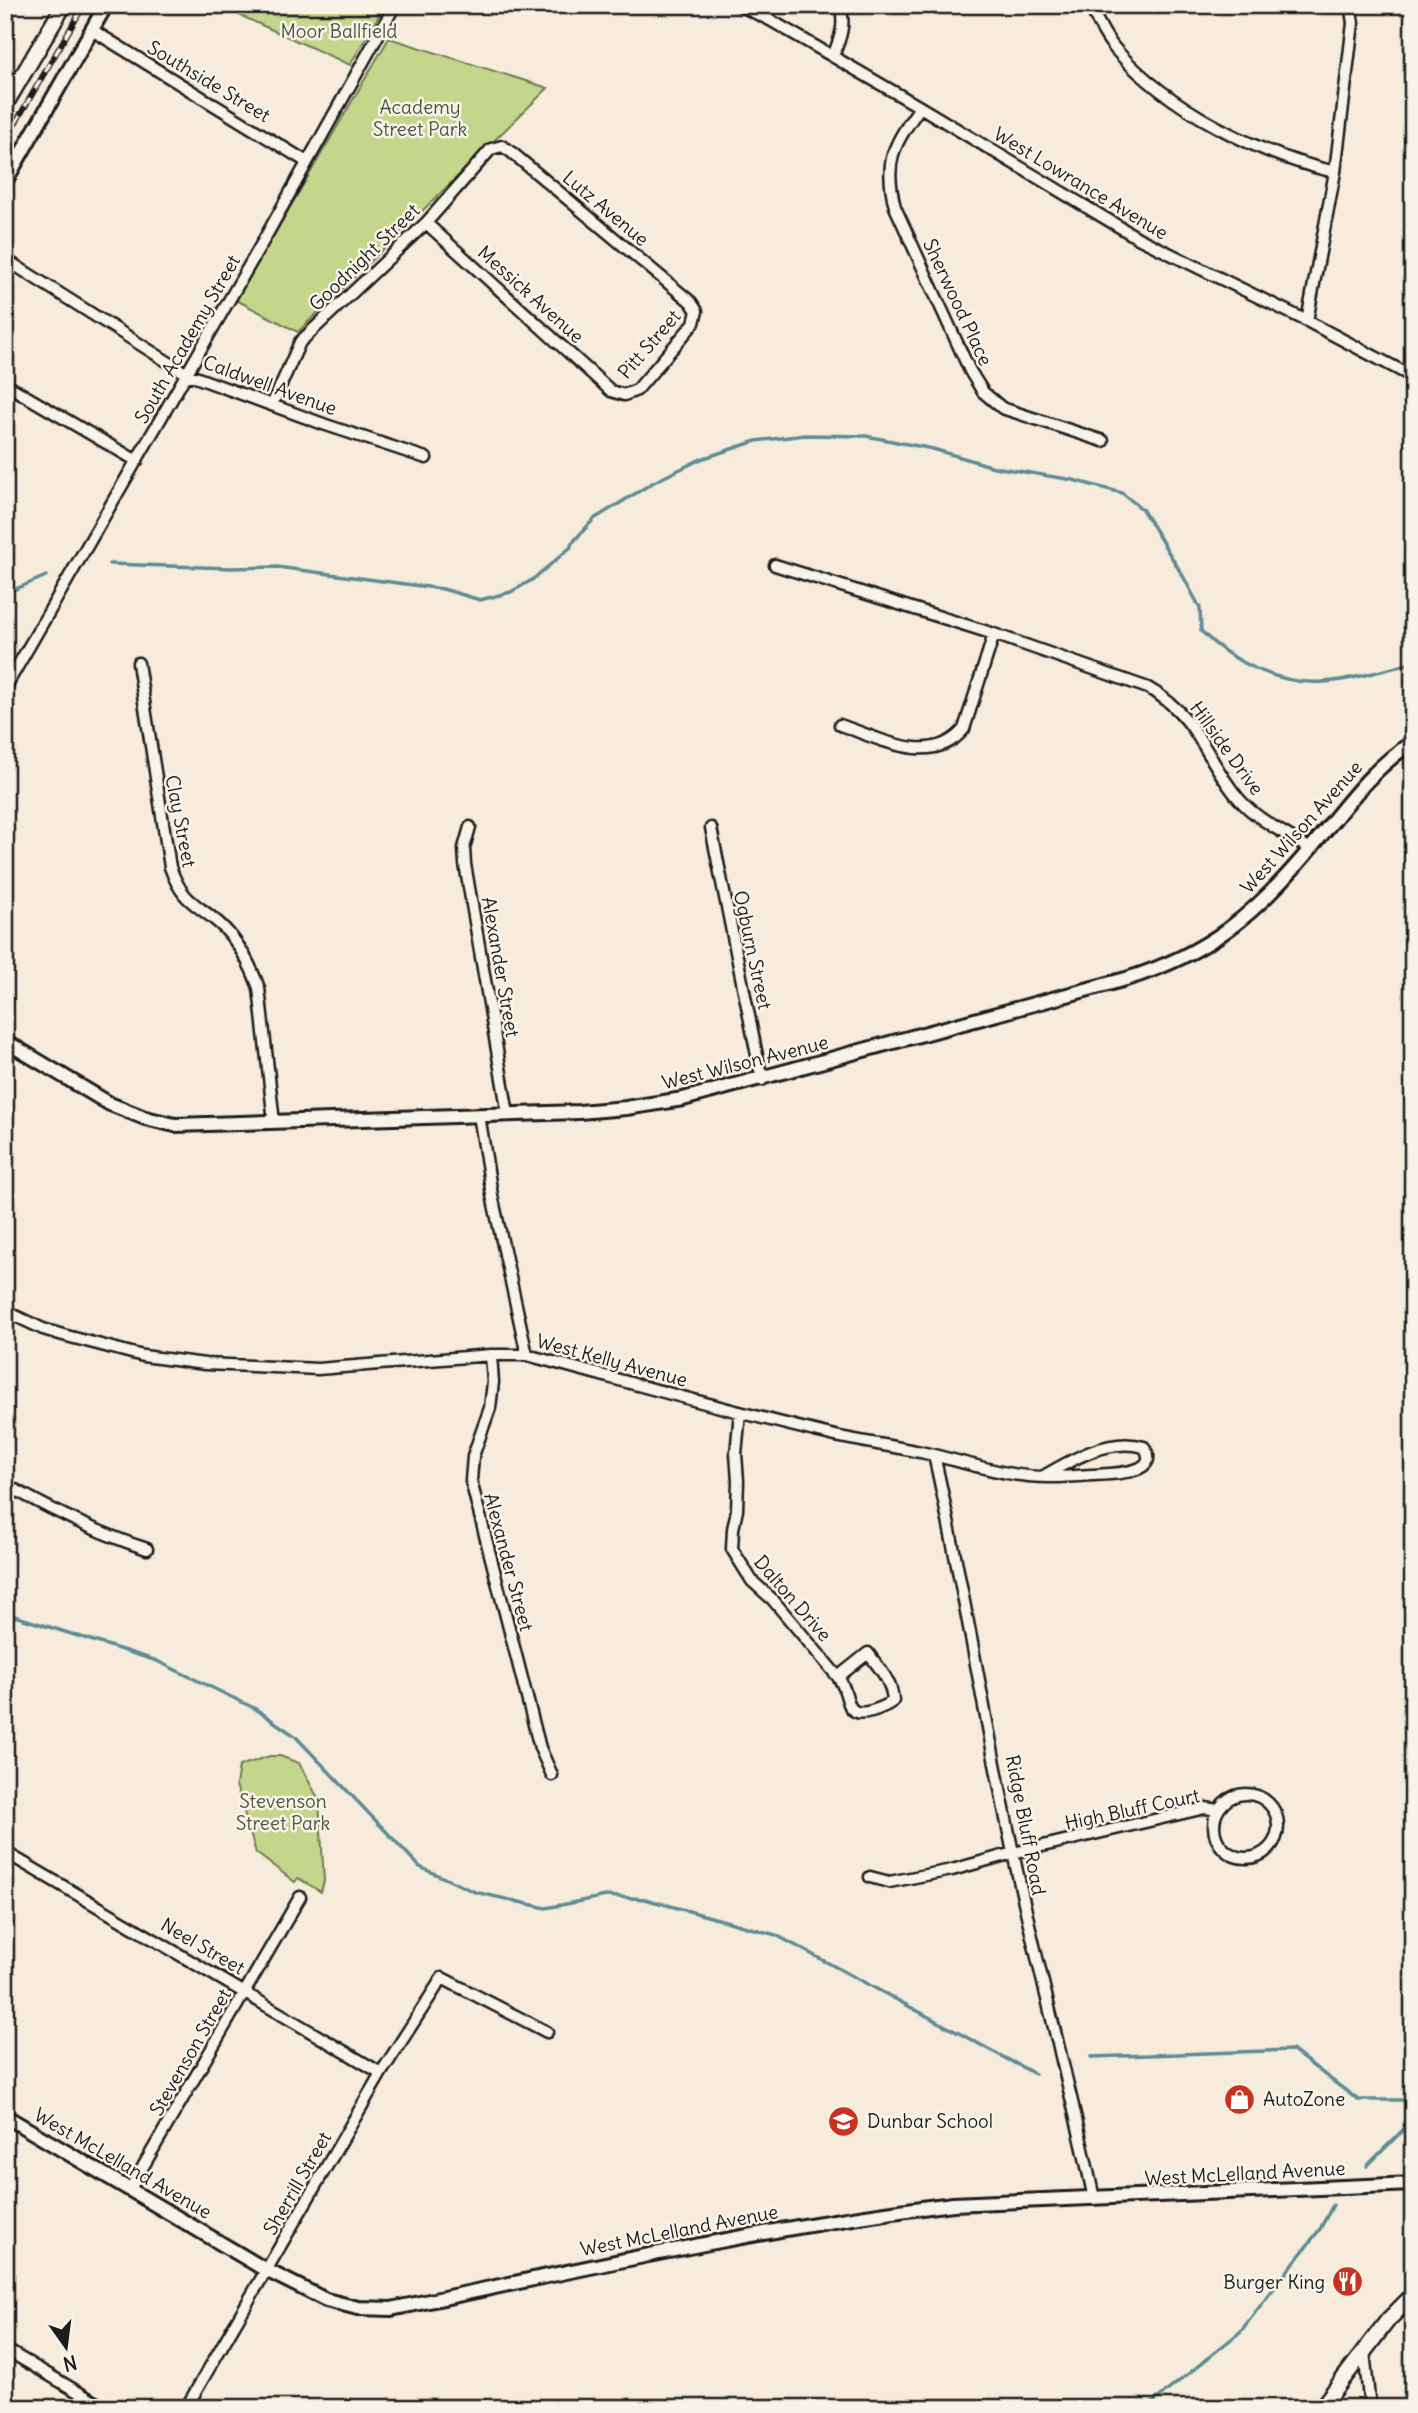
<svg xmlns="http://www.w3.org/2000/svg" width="1418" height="2413" font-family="Delius,sans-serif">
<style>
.green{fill:#c4d68b;stroke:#707954;stroke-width:2}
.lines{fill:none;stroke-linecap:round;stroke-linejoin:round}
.stream{stroke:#5d8c95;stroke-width:3.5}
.minor-casing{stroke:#1c1c1c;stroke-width:15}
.tertiary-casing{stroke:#1c1c1c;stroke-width:18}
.primary-casing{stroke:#1c1c1c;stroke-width:19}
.minor{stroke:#f7f3e8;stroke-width:10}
.tertiary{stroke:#f7f3e8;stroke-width:12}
.primary{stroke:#f7f3e8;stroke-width:14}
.rail-casing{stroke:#1c1c1c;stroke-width:6}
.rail{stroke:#f7f3e8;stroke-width:3.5;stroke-dasharray:10;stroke-linecap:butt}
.labels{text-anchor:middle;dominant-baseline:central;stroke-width:5;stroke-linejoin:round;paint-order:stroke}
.park-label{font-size:19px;fill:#4e543d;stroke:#f7f3e8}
.street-label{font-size:19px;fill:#1c1c1c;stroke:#f7f3e8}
.poi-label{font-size:19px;fill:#1c1c1c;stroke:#f7f3e8;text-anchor:start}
</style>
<rect width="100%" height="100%" fill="#f7ecdb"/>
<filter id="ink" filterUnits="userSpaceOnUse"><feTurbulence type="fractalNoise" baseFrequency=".0143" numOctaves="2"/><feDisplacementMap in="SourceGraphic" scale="14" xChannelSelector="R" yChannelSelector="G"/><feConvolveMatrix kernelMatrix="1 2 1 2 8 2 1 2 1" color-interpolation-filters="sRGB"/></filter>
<g filter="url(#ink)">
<path class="green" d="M217,5H385L350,65Z
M389,38L548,88L298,332L236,300Z
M270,1756H280L299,1763L319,1800L324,1881L321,1892L298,1878L295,1882L256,1853L236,1785L239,1766Z"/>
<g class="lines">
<path class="stream" d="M109,564L231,568L277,567L443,589L480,600L511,592L532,580L571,547V544L594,519L654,482L701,459L756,441L805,435L866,436L933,449L994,467L1073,480L1122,493L1142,509L1183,576L1200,608L1201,631C1231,662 1280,685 1323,682C1353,680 1383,670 1413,663
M5,591H11L46,576
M5,1613L157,1661L254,1708L295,1736L420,1867L475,1892L546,1908L606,1896L645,1899L776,1935L1035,2074
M1091,2057L1292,2050L1358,2100H1413
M1367,2166L1413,2120
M1146,2408L1240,2332L1320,2229L1333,2205"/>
<defs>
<path id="minor" d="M739,5L770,20L920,107L1138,238L1307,321L1413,377
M1090,5C1097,21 1105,38 1117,51C1169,109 1259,155 1335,172L1353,23L1350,5
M92,30L307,162
M833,56C840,39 846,24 840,5
M920,107C894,145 883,160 895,207L970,371L983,392L1002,408L1103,441
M5,259L187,374L326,425L426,458
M1307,321L1335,172
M5,384L137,461
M272,405L300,342L426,223L491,149L502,146L510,151L691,302L697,311L694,323L637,390L624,395L611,391L426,223
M775,565L994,634L1148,688C1200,717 1204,758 1239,799C1257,820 1287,834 1310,849
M138,663L170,867C184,906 197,902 223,927C240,944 251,966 259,988L274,1122
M5,688L261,245L395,5
M840,725C879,738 932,768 964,729L994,634
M470,827L464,848L465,864L508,1114
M711,828L762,1080
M479,1115L492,1195L527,1355
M5,1311L43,1329L63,1335L143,1356L205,1364L318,1369L491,1355H527C628,1382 729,1411 831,1435C862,1442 893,1446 925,1453C952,1459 980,1468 1007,1473C1036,1479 1064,1477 1092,1475C1106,1474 1164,1475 1144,1447C1109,1437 1071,1460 1042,1477
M491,1355L493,1382L490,1408L473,1456L471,1481L540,1748L552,1775
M740,1412L736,1454L738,1481L737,1510L733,1529L732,1549L752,1581L773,1600L838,1677
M934,1455C964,1588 985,1723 1014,1857C1038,1971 1070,2084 1094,2199
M5,1484C51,1510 97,1533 147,1549
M868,1653C879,1668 892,1681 893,1701C885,1707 859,1719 851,1708C846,1700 846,1687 838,1677Z
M1214 1826a32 32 0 1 1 64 0a32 32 0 1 1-64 0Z
M5,1852L381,2073
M870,1877L889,1882L952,1870L1013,1853L1205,1808L1218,1810
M130,2189L300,1897
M5,2349L105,2408
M1364,2351L1370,2408
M186,2408L381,2073L442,1978L547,2032"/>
<path id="tertiary" d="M5,182L106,5
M5,1041L110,1104L145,1118L175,1125L579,1112L626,1108L683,1099L1126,979C1208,954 1256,914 1310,849C1342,811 1370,769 1413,742
M5,2116L266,2270L326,2300L358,2308L391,2309C578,2270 764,2227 953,2204L1413,2184"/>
<path id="primary" d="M5,105L64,5
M1321,2408L1388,2320L1413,2295"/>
</defs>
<use href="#minor" class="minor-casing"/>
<use href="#tertiary" class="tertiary-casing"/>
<use href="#primary" class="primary-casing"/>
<use href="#minor" class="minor"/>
<use href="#tertiary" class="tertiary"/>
<use href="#primary" class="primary"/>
<defs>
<path id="rail" d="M5,141L84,5"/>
</defs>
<use href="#rail" class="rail-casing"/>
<use href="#rail" class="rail"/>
</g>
</g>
<defs>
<symbol id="shop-disc" viewBox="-11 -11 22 22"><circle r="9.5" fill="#c8321e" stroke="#f7f3e8"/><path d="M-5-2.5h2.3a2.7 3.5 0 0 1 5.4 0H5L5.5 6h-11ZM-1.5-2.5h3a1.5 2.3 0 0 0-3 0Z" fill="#fff"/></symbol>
<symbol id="school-disc" viewBox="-11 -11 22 22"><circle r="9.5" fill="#c8321e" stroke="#f7f3e8"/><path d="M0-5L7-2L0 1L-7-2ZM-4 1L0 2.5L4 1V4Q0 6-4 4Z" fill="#fff"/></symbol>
<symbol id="restaurant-disc" viewBox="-11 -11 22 22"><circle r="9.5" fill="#c8321e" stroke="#f7f3e8"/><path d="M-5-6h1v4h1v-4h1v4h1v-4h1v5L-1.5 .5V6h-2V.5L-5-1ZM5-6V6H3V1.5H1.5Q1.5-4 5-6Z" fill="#fff"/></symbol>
</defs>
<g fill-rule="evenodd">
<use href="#shop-disc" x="1222" y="2082" width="35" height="35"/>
<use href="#school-disc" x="826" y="2104" width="35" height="35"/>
<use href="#restaurant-disc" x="1330" y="2264" width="35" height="35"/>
</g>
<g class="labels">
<g class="park-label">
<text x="339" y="31">Moor Ballfield</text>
<text x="420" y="107">Academy<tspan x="420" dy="22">Street Park</tspan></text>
<text x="283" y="1801">Stevenson<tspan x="283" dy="22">Street Park</tspan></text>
</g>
<g class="street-label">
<text transform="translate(209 81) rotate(31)">Southside Street</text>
<text transform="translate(1081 183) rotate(31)">West Lowrance Avenue</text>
<text transform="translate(606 208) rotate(40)">Lutz Avenue</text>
<text transform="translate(364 257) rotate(-44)">Goodnight Street</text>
<text transform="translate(531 294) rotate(42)">Messick Avenue</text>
<text transform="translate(958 302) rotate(65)">Sherwood Place</text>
<text transform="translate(187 339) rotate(-60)">South Academy Street</text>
<text transform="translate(649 344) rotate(-49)">Pitt Street</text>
<text transform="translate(270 385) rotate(20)">Caldwell Avenue</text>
<text transform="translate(1227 748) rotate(54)">Hillside Drive</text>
<text transform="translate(181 821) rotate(79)">Clay Street</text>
<text transform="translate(1301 827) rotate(-48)">West Wilson Avenue</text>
<text transform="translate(753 950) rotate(78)">Ogburn Street</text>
<text transform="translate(501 967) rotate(80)">Alexander Street</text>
<text transform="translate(745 1062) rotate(-14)">West Wilson Avenue</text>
<text transform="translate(612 1360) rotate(15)">West Kelly Avenue</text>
<text transform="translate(509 1562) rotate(75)">Alexander Street</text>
<text transform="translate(793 1598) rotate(49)">Dalton Drive</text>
<text transform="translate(1132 1809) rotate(-12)">High Bluff Court</text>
<text transform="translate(1026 1825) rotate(79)">Ridge Bluff Road</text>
<text transform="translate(203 1946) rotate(30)">Neel Street</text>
<text transform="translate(190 2052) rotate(-60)">Stevenson Street</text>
<text transform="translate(123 2163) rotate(30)">West McLelland Avenue</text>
<text transform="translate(1245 2173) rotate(-3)">West McLelland Avenue</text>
<text transform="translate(297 2183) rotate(-60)">Sherrill Street</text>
<text transform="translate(679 2230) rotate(-11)">West McLelland Avenue</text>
</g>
<g class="poi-label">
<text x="1263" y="2099">AutoZone</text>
<text x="867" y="2121">Dunbar School</text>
<text x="1325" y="2282" text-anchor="end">Burger King</text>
</g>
</g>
<rect width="1418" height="2413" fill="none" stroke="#f7f3e8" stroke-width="28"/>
<rect x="14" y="14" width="1390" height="2385" fill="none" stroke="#1c1c1c" stroke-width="2.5" filter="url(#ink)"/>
<g transform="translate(66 2347) rotate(166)" stroke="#f7f3e8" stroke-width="5" paint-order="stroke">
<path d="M0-5L12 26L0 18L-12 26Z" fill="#1c1c1c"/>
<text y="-10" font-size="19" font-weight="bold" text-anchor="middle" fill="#1c1c1c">N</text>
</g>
</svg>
